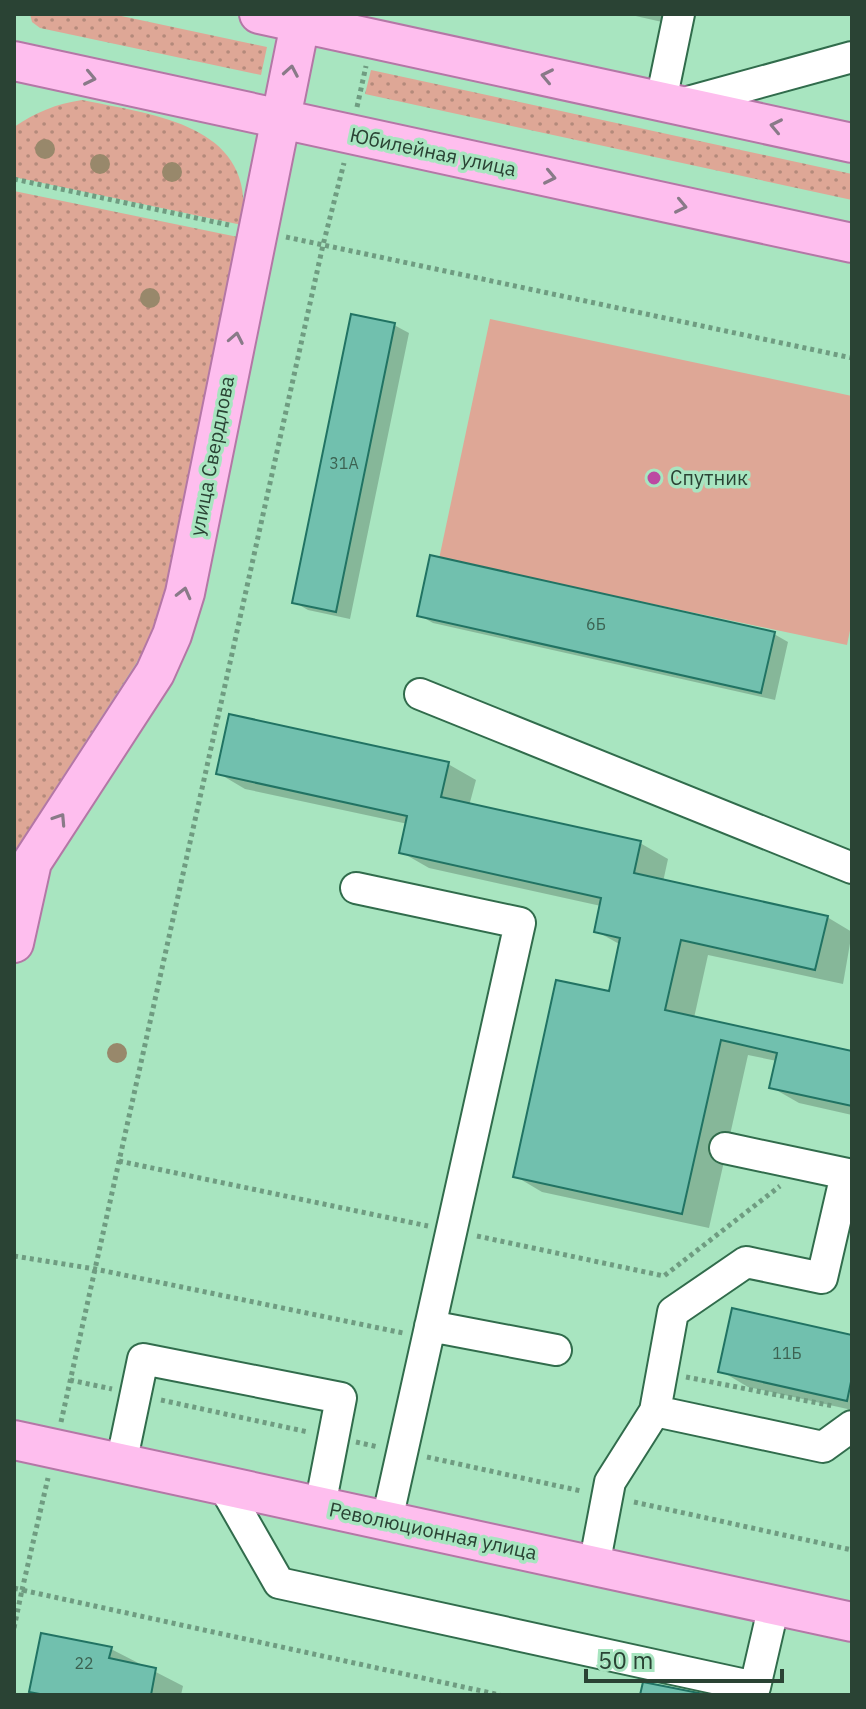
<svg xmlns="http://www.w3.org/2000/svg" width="866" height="1709" viewBox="0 0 866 1709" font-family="'IBM Plex Sans',sans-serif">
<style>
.grass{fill:url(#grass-dots)}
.garden{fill:#dea796}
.shadow{fill:#0003}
.building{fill:#71c0ae;stroke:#217363;stroke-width:2}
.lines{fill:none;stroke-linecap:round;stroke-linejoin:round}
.minor-casing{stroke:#316c4c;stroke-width:34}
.major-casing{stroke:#b477a6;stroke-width:42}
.path{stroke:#6f9c81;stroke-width:5;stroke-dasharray:4 4;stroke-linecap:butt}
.minor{stroke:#fff;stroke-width:30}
.major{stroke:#febeee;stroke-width:38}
.tree{fill:#98886b}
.oneway{stroke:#897a88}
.poi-dot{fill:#bc49a2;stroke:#a8e5c0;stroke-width:3}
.labels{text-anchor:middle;stroke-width:7;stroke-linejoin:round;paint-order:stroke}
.number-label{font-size:16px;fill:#3c6252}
.street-label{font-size:20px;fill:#2a4334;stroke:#a8e5c0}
.poi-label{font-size:20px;fill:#2a4334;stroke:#a8e5c0;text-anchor:start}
</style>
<defs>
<pattern id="grass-dots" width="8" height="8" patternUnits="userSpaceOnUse" patternTransform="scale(2)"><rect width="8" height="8" fill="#dea796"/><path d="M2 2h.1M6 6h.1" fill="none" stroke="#b48a7b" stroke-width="1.8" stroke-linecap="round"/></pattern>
</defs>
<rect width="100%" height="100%" fill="#a8e5c0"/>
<path class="grass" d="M 30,14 L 112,14 L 267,47 L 261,75 L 40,28 L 32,22 Z
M 371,70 L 852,174 L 852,200 L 365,94 Z
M 82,100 C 153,115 258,124 242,225 L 14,177 L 14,127 C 36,112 56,104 82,100 Z
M 14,191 L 238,237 L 161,609 L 151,637 L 135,665 L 14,852 Z"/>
<path class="garden" d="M 490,319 L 852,396 L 852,621 L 847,645 L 439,559 Z"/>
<path class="shadow" d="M 627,14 L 664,14 L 662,22 Z
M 394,325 L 409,333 L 350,619 L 308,610 L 294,602 Z
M 419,615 L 774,634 L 788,642 L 775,700 L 433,623 Z
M 448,764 L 476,780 L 469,806 L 640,843 L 668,859 L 663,882 L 827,917 L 852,932 L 843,984 L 708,955 L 694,1018 L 852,1053 L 852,1115 L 799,1103 L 771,1087 L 777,1061 L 748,1055 L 709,1228 L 542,1192 L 515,1176 L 610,994 L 621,945 L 596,931 L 601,906 L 429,868 L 401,852 L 408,824 L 245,789 L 218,773 Z
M 852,1337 L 852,1410 L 748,1387 L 721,1371 Z
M 111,1649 L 183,1686 L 181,1695 L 39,1695 L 31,1691 Z"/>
<path class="building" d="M 351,314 L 395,323 L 336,612 L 292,603 Z
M 430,555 L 775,632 L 761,693 L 417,616 Z
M 229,714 L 449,762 L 441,797 L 641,841 L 634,873 L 828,916 L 815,970 L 681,940 L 665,1010 L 852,1051 L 852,1106 L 769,1088 L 777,1053 L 721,1040 L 682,1214 L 513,1177 L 556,980 L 609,991 L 620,938 L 594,932 L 601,898 L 399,853 L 407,816 L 216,774 Z
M 732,1308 L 852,1335 L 852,1377 L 847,1401 L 718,1372 Z
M 41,1633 L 112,1647 L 109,1658 L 156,1668 L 151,1695 L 45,1695 L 29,1692 Z
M 643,1682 L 704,1694 L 704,1695 L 640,1695 Z"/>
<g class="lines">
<g class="minor-casing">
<path id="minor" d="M 661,101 L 679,14
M 677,105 L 852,57
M 420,694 L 852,868
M 356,888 L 520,923 L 387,1520
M 725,1148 L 852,1175
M 430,1326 L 556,1350
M 655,1411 L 823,1447 L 852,1426
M 121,1464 L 143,1359 L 341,1398 L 320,1506
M 223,1485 L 279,1583 L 755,1687 L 774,1605
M 594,1566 L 610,1482 L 655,1411 L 673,1312 L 746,1262 L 822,1278 L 846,1174"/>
</g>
<g class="major-casing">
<path id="major" d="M 259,14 L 852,143
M 14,61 L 852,243
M 14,943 L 32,862 L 155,673 L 172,635 L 185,593 L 302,14
M 14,1440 L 852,1622"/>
</g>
<path class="path" d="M 357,107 L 366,66
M 14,179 L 229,225
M 286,237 L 852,358
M 119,1161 L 428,1226
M 477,1236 L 664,1276 L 780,1186
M 14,1256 L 95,1269 L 403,1333
M 686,1377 L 833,1406
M 70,1380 L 112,1389
M 161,1400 L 308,1432
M 61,1422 L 323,245 L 344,163
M 356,1442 L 378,1447
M 427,1457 L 581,1491
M 634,1502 L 852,1550
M 14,1588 L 22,1590 L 48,1478
M 14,1628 L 22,1590 L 500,1695"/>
<use href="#minor" class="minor"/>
<use href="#major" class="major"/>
</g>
<g class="tree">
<circle cx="45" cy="149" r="10"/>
<circle cx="100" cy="164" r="10"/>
<circle cx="172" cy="172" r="10"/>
<circle cx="150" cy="298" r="10"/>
<circle cx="117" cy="1053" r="10"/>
</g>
<defs><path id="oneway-chevron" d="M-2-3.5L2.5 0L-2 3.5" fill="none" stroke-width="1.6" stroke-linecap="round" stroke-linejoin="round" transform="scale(2)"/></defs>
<g class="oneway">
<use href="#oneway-chevron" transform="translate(291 71) rotate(-80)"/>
<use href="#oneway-chevron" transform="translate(547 76) rotate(-168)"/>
<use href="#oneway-chevron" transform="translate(90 78) rotate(12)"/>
<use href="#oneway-chevron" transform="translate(776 126) rotate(-168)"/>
<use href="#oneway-chevron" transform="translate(550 177) rotate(12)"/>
<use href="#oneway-chevron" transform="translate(681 206) rotate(12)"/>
<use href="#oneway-chevron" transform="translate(236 338) rotate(-79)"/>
<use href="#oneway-chevron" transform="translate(184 593) rotate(-76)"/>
<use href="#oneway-chevron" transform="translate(60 819) rotate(-57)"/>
</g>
<circle class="poi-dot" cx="654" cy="478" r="8"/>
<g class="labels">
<g class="number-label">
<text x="344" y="469">31А</text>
<text x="596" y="630">6Б</text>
<text x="787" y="1359">11Б</text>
<text x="84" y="1669">22</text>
</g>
<g class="street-label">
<text transform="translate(433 152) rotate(12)" y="7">Юбилейная улица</text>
<text transform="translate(212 456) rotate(-79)" y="7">улица Свердлова</text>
<text transform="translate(433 1531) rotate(12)" y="7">Революционная улица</text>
</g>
<g class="poi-label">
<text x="670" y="485">Спутник</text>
</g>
</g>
<rect width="866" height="1709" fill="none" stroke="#2a4334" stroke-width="32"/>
<path d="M586 1669v12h196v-12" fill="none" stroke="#2a4334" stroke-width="4"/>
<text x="598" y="1669" font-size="24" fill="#2a4334" stroke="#a8e5c0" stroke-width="6" paint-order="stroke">50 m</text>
</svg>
